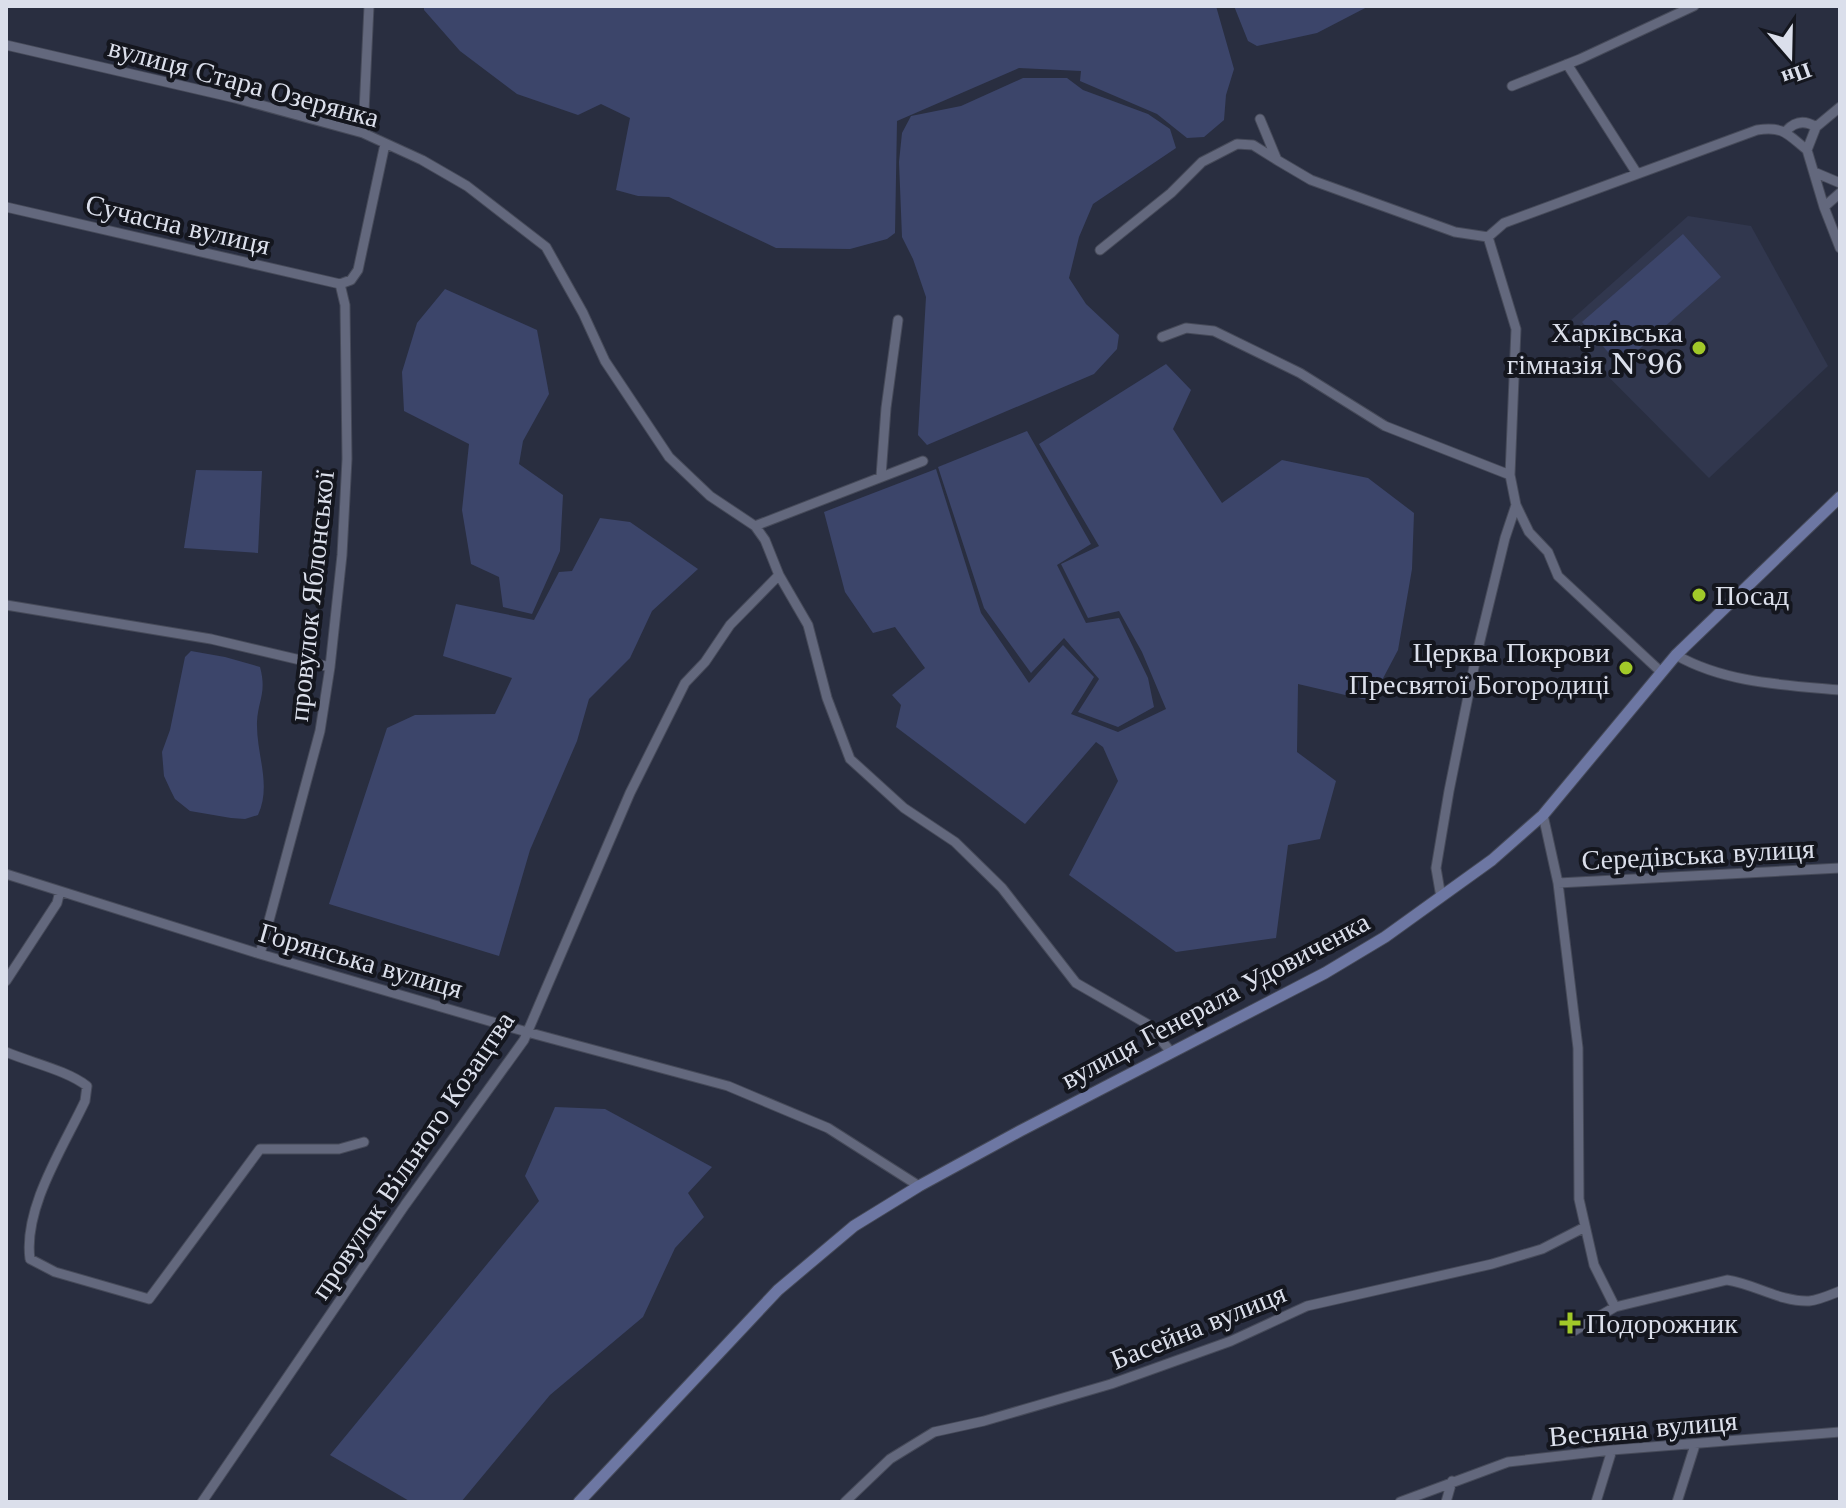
<svg xmlns="http://www.w3.org/2000/svg" width="1846" height="1508" viewBox="0 0 1846 1508" font-family="'Libre Baskerville',serif">
<style>
.built{fill:#31374e}
.green{fill:#3c456a}
.lines{fill:none;stroke-linecap:round;stroke-linejoin:round}
.minor-casing{stroke:#464a59;stroke-width:11}
.major-casing{stroke:#464a59;stroke-width:13}
.minor{stroke:#63687d;stroke-width:9}
.major{stroke:#6d77a3;stroke-width:11}
.poi-dot{fill:#a1c929;stroke:#14161e;stroke-width:3}
.labels{text-anchor:middle;stroke-width:8;stroke-linejoin:round;paint-order:stroke}
.street-label{font-size:28px;fill:#dbdfeb;stroke:#14161e}
.poi-label{font-size:28px;fill:#dbdfeb;stroke:#14161e;text-anchor:end}
</style>
<rect width="100%" height="100%" fill="#292e40"/>
<path class="built" d="M 1688,216 L 1751,226 L 1828,366 L 1709,478 L 1561,329 Z"/>
<path class="green" d="M 424,6 L 1216,6 L 1234,69 L 1226,95 L 1224,120 L 1204,137 L 1187,138 L 1157,114 L 1080,81 L 1081,71 L 1019,68 L 897,121 L 895,233 L 887,239 L 850,249 L 776,248 L 669,197 L 638,196 L 616,190 L 630,118 L 601,104 L 578,115 L 517,94 L 460,51 L 424,10 Z
M 1234,6 L 1369,6 L 1317,33 L 1257,46 L 1248,41 Z
M 1023,78 L 1067,78 L 1083,90 L 1148,114 L 1170,129 L 1176,148 L 1093,204 L 1079,237 L 1069,278 L 1086,304 L 1119,335 L 1117,349 L 1094,374 L 927,445 L 918,435 L 926,297 L 913,259 L 902,237 L 899,162 L 902,133 L 911,116 L 961,106 Z
M 1683,234 L 1721,277 L 1620,366 L 1582,322 Z
M 445,289 L 537,330 L 549,394 L 523,441 L 519,464 L 563,495 L 560,551 L 532,614 L 503,607 L 499,577 L 471,564 L 462,510 L 469,444 L 404,411 L 402,372 L 417,323 Z
M 1166,364 L 1191,390 L 1173,429 L 1222,503 L 1282,460 L 1368,478 L 1414,513 L 1412,569 L 1398,650 L 1371,701 L 1298,684 L 1297,752 L 1336,781 L 1320,839 L 1288,845 L 1276,938 L 1176,952 L 1069,875 L 1118,781 L 1103,747 L 1096,742 L 1025,824 L 896,727 L 901,705 L 892,695 L 925,668 L 895,627 L 873,633 L 845,592 L 824,512 L 936,469 L 981,613 L 1029,683 L 1063,645 L 1094,677 L 1071,714 L 1118,732 L 1166,709 L 1142,652 L 1119,611 L 1088,618 L 1061,564 L 1099,546 L 1039,444 Z
M 1027,431 L 1091,544 L 1057,565 L 1086,623 L 1119,618 L 1148,678 L 1154,707 L 1118,727 L 1078,712 L 1099,679 L 1064,638 L 1031,673 L 984,608 L 938,467 Z
M 196,470 L 262,471 L 258,553 L 184,548 Z
M 600,518 L 630,522 L 698,569 L 652,611 L 630,658 L 589,699 L 577,741 L 530,850 L 499,956 L 329,904 L 387,728 L 415,715 L 495,714 L 512,678 L 443,656 L 456,604 L 534,620 L 559,572 L 572,571 Z
M 191,651 L 225,657 L 260,667 C 267,693 258,700 257,722 C 256,754 272,785 258,815 L 245,819 L 231,818 L 190,811 L 175,799 L 170,789 L 164,776 L 162,752 L 170,730 L 185,657 Z
M 555,1107 L 605,1109 L 712,1167 L 688,1193 L 704,1217 L 675,1248 L 643,1317 L 550,1395 L 461,1502 L 411,1502 L 330,1455 L 539,1201 L 525,1176 Z"/>
<g class="lines">
<g class="minor-casing">
<path id="minor" d="M 6,45 L 235,98 L 363,133 L 422,160 L 467,186 L 546,247 L 583,313 L 605,361 L 669,457 L 710,496 L 755,526 L 765,540 L 779,575 L 808,625 L 827,698 L 850,759 L 904,808 L 955,842 L 1002,888 L 1076,983 L 1149,1025 L 1170,1051
M 1567,64 L 1636,172
M 1512,86 L 1580,59 L 1694,6
M 1260,119 L 1277,160 L 1311,180 L 1455,232 L 1488,237
M 1786,131 C 1795,121 1805,120 1816,127
M 363,133 L 369,6
M 1807,150 L 1824,207 L 1840,248
M 1807,150 L 1816,127 L 1840,107
M 1814,172 L 1840,183
M 6,207 L 340,284
M 1824,207 L 1840,193
M 1100,250 L 1171,193 L 1202,162 L 1237,144 L 1253,145 L 1277,160
M 340,284 L 351,280 L 358,270 L 385,144
M 1162,337 L 1186,328 L 1214,331 L 1300,373 L 1385,426 L 1510,475
M 881,476 L 886,408 L 898,320
M 1516,505 L 1529,532 L 1548,552 L 1558,576 L 1660,671
M 755,526 L 923,461
M 6,605 L 211,639 L 330,667
M 1676,655 C 1725,683 1784,685 1840,690
M 1543,815 L 1558,883 L 1578,1048 L 1579,1199 L 1594,1265 L 1615,1307
M 6,874 L 260,954 L 527,1032 L 728,1086 L 828,1128 L 919,1186
M 1558,883 L 1840,868
M 1441,897 L 1436,868 L 1449,791 L 1476,657 L 1505,538 L 1516,505 L 1510,475 L 1516,329 L 1488,237 L 1504,223 L 1757,130 C 1784,126 1787,134 1807,150
M 260,954 L 320,731 L 330,667 L 342,555 L 347,459 L 345,305 L 340,284
M 6,981 L 57,903 L 60,891
M 6,1052 C 32,1063 66,1070 87,1086 L 85,1101 C 64,1146 23,1208 30,1259 L 55,1272 L 149,1299 L 260,1149 L 339,1149 L 364,1142
M 1572,1332 L 1615,1307 L 1727,1280 C 1755,1284 1780,1302 1809,1301 C 1819,1300 1830,1295 1840,1291
M 202,1502 L 405,1205 L 524,1040 L 630,793 L 685,683 L 705,662 L 730,625 L 779,575
M 845,1502 L 890,1459 L 934,1432 L 984,1421 L 1111,1384 L 1231,1341 L 1307,1306 L 1492,1264 L 1542,1249 L 1585,1227
M 1400,1502 L 1508,1462 L 1612,1450 L 1840,1432
M 1446,1502 L 1452,1481
M 1596,1502 L 1612,1450
M 1677,1502 L 1695,1445"/>
</g>
<g class="major-casing">
<path id="major" d="M 579,1502 L 778,1290 L 854,1226 L 919,1186 L 1020,1131 L 1325,973 L 1385,937 L 1492,860 L 1543,815 L 1676,655 L 1840,497"/>
</g>
<use href="#minor" class="minor"/>
<use href="#major" class="major"/>
</g>
<g class="poi-dot">
<circle cx="1699" cy="348" r="8"/>
<circle cx="1699" cy="595" r="8"/>
<circle cx="1626" cy="668" r="8"/>
<path d="M1566 1311h8v8h8v8h-8v8h-8v-8h-8v-8h8z"/>
</g>
<g class="labels">
<g class="street-label">
<text transform="translate(244 82) rotate(15)" y="10">вулиця Стара Озерянка</text>
<text transform="translate(178 224) rotate(13)" y="10">Сучасна вулиця</text>
<text transform="translate(311 596) rotate(-84)" y="10">провулок Яблонської</text>
<text transform="translate(1698 854) rotate(-3)" y="10">Середівська вулиця</text>
<text transform="translate(361 960) rotate(16)" y="10">Горянська вулиця</text>
<text transform="translate(1215 1000) rotate(-28)" y="10">вулиця Генерала Удовиченка</text>
<text transform="translate(412 1155) rotate(-56)" y="10">провулок Вільного Козацтва</text>
<text transform="translate(1198 1326) rotate(-22)" y="10">Басейна вулиця</text>
<text transform="translate(1643 1428) rotate(-5)" y="10">Весняна вулиця</text>
</g>
<g class="poi-label">
<text x="1683" y="342">Харківська<tspan x="1683" dy="32">гімназія №96</tspan></text>
<text x="1715" y="605" text-anchor="start">Посад</text>
<text x="1610" y="662">Церква Покрови<tspan x="1610" dy="32">Пресвятої Богородиці</tspan></text>
<text x="1586" y="1333" text-anchor="start">Подорожник</text>
</g>
</g>
<rect width="1846" height="1508" fill="none" stroke="#dbdfeb" stroke-width="16"/>
<g transform="translate(1790 56) rotate(160)" stroke="#14161e" stroke-width="6" paint-order="stroke">
<path d="M0-6L14 30L0 20L-14 30Z" fill="#dbdfeb"/>
<text y="-12" font-size="22" font-weight="bold" text-anchor="middle" fill="#dbdfeb">Пн</text>
</g>
</svg>
